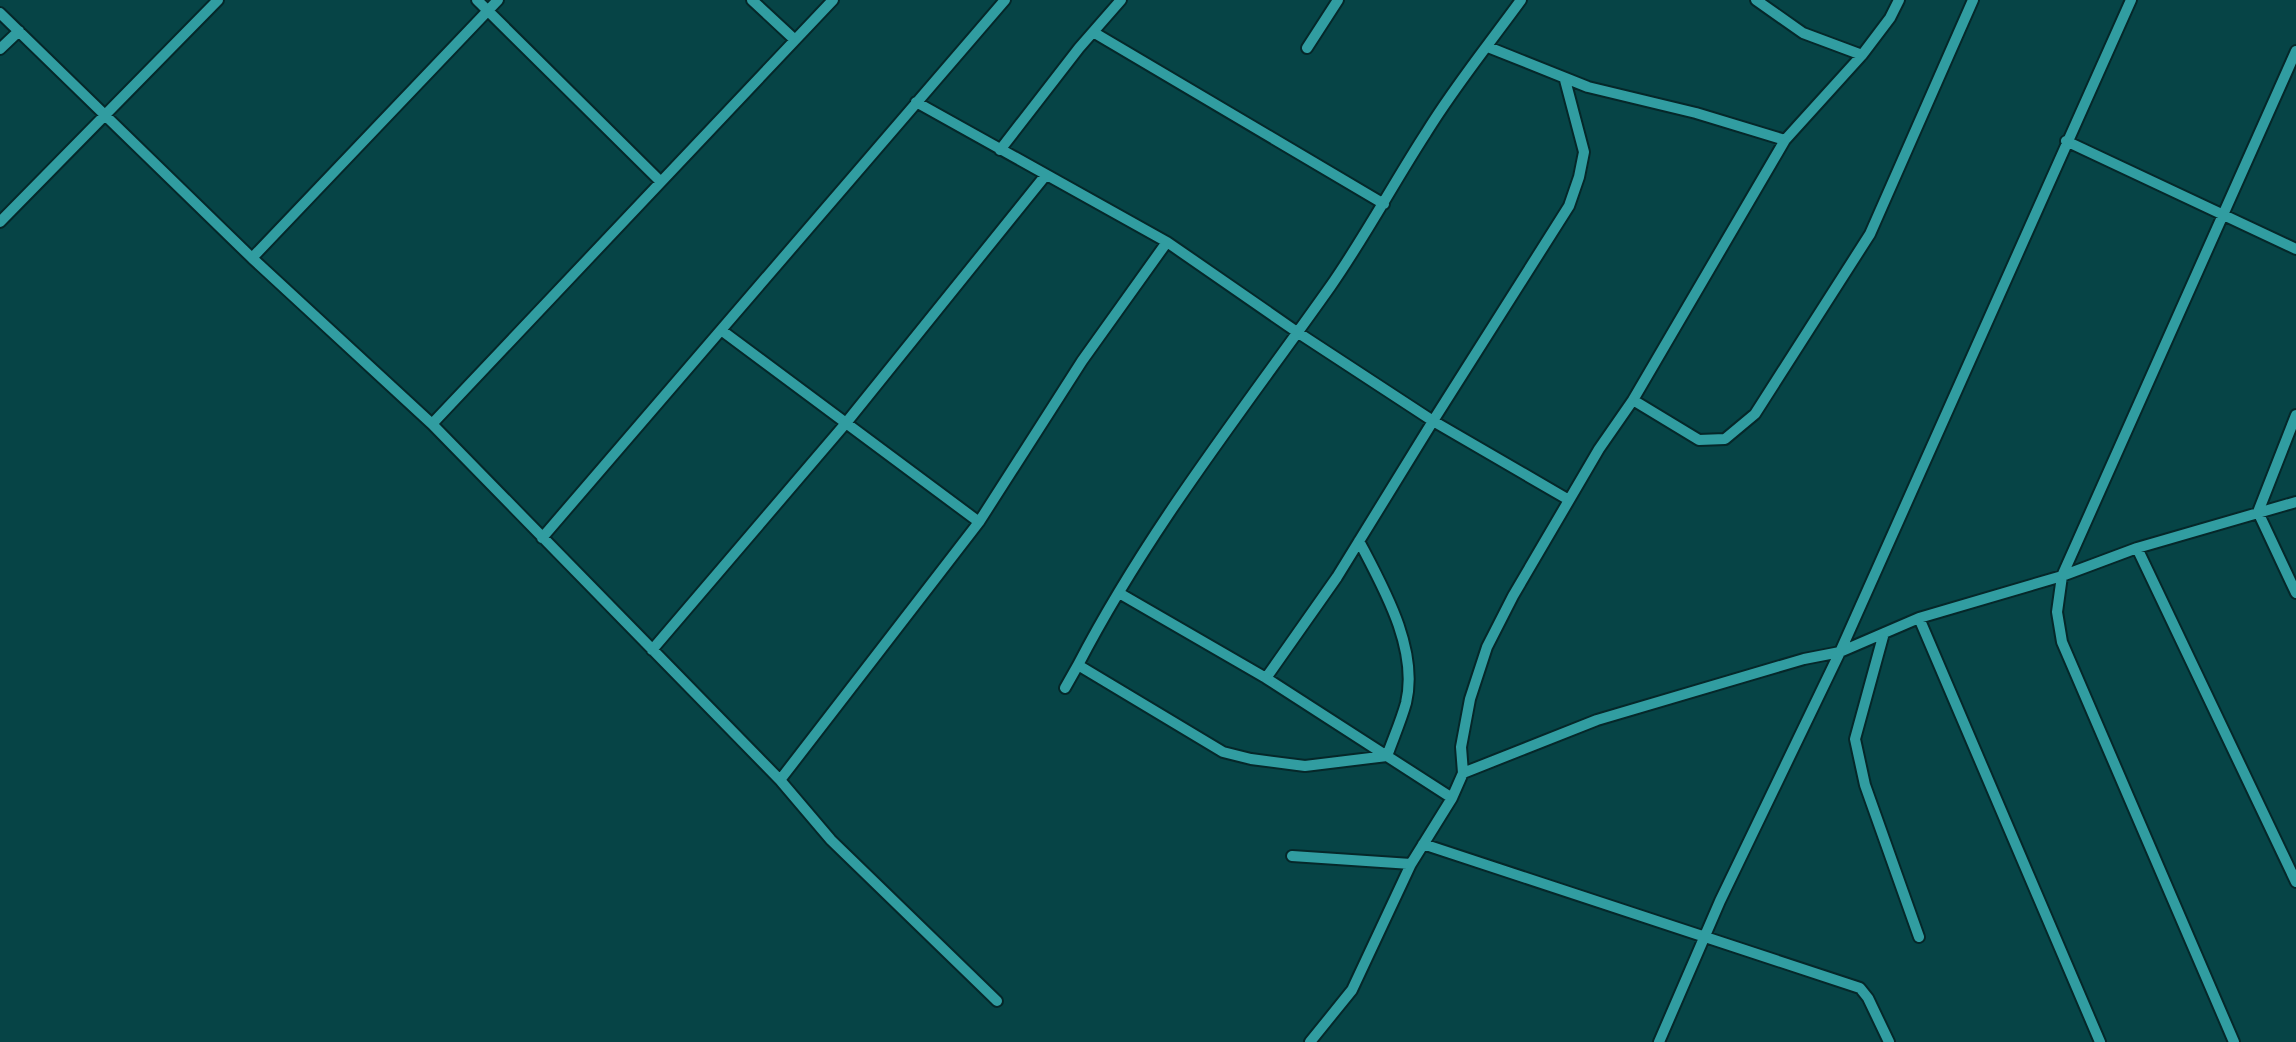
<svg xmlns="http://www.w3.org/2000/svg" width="2296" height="1042" viewBox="0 0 2296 1042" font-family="'IBM Plex Sans',sans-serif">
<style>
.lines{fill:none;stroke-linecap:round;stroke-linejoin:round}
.minor-casing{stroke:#052729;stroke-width:14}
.minor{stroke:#319da1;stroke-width:10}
</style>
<rect width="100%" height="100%" fill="#064446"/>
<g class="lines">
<g class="minor-casing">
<path id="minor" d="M 477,0 L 660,181
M 752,0 L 795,40
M 1756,0 L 1803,33 L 1862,55
M 1899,0 L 1890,18 L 1862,55 L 1785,140 L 1633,400 L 1699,440 L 1725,439 L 1755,414 L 1870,234 L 1973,0
M 0,13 L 252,258 L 432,424 L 780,780 L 831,840 L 997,1001
M 1093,32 L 1384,204
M 1488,47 L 1588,87 L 1696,113 L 1785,140
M 1307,48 L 1338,0
M 0,49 L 19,31
M 916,102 L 1167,242 L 1297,332 L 1433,421 L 1569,500
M 2066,141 L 2296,249
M 1000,150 L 1079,48 L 1121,0
M 0,222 L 218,0
M 252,258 L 498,0
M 721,330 L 979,522
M 2296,415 L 2258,512 L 2296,593
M 432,424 L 833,0
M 542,538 L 1005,0
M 1359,541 C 1383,587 1419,649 1406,703 C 1401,721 1393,739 1387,756 L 1305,766 L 1251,759 L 1223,752 L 1078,665 C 1148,530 1243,410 1330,287 C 1365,237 1393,184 1426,133 C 1454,87 1489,44 1521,0
M 2137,548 L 2296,882
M 1119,593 L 1266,678 L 1452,798
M 1919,618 L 2100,1042
M 1884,633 L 1855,739 L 1865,785 L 1919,937
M 652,650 L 846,423 L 1045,176
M 1266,678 L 1337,577 L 1433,421 L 1569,206 L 1579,177 L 1584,152 L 1565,80
M 1065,688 L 1078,665
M 1463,773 L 1597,720 L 1804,659 L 1840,652 L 1919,618 L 2062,576 L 2137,548 L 2296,502
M 780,780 L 979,522 L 1082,361 L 1167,242
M 1423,844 L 1860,988 L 1868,998 L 1889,1042
M 1292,856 L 1411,864
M 1310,1042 L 1352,990 L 1411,864 L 1452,798 L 1463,773 L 1461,747 L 1470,699 L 1487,647 L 1513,596 L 1599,449 L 1633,400
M 1659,1042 L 1720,901 L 1840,652 L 2131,0
M 2234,1042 L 2062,642 L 2057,612 L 2062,576 L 2296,51"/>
</g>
<use href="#minor" class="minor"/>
</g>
</svg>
